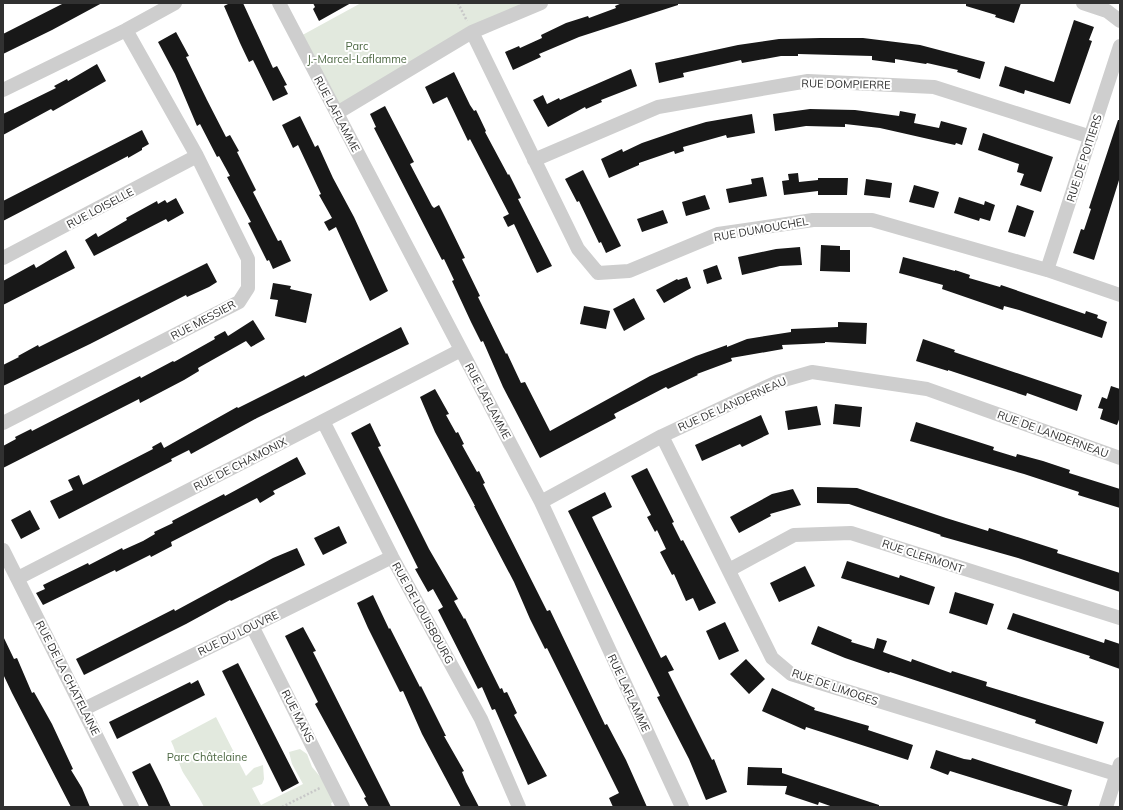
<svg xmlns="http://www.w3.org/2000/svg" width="1123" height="810" viewBox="0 0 1123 810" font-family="Mulish,sans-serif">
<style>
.green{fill:#e2e9de}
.building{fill:#181818}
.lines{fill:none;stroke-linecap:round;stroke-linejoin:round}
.path{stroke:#c8c8c8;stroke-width:2.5;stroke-dasharray:2 2;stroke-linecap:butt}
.street{stroke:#cecece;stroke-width:14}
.labels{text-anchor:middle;stroke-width:4;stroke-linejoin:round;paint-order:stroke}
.park-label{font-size:11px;fill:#4d6843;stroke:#fff}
.street-label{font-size:11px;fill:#313131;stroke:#fff}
</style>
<rect width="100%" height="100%" fill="#fff"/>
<path class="green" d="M 361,3 L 519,3 L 522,11 L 337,113 L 297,38 Z
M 216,717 L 246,776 L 254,768 L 263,765 L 264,779 L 262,784 L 252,788 L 261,805 L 303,784 L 292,764 L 289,752 L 300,749 L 307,754 L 312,767 L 339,799 L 331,803 L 332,807 L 204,807 C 198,795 191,785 184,774 C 179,766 176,751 171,741 Z"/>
<path class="building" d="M 64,3 L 102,3 L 52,30 L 3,54 L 3,34 Z
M 230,3 L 243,3 L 273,68 L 277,66 L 287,85 L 284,86 L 288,94 L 273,101 L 253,60 L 249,62 L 240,43 L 224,6 Z
M 313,3 L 351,3 L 319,21 L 313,9 L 315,7 Z
M 622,3 L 678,3 L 678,5 L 579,37 L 539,54 L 541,57 L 513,70 L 505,52 L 519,46 L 520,48 L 542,38 L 541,35 L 566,23 L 588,16 L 589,18 L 616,8 L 615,6 Z
M 966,3 L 1021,3 L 1014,23 L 995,17 L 996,15 L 966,6 Z
M 1074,20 L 1094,27 L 1089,40 L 1092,41 L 1070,104 L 1025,90 L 1024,94 L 999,86 L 1005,66 L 1054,82 Z
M 176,32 L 189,56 L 186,57 L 207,100 L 226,137 L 230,135 L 239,151 L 237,152 L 256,190 L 253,192 L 278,241 L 281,240 L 291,261 L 273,269 L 269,260 L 267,261 L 248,223 L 251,222 L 227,177 L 230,176 L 219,156 L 217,157 L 200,124 L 197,126 L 175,74 L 158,42 Z
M 820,38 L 863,38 L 920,45 L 985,62 L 980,79 L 957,72 L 958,70 L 927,63 L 926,64 L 895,59 L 895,63 L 872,60 L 872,56 L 798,54 L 798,56 L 781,56 L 742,63 L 741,60 L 683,73 L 684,77 L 659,83 L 655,63 L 738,45 L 779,39 Z
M 97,64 L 106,81 L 53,111 L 51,109 L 3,135 L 3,114 L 56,88 L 54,86 L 67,79 L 68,81 Z
M 631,69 L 637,86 L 601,100 L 602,102 L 586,109 L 585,107 L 548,127 L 533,100 L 543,95 L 547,104 L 559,98 L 560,100 Z
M 454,72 L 470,105 L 474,111 L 476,110 L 486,131 L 485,132 L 508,175 L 509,174 L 521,198 L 518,199 L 552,266 L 537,273 L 514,224 L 508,227 L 503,217 L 509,214 L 470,139 L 468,141 L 447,97 L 433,104 L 425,87 Z
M 385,106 L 414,162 L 410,164 L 432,206 L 434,208 L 439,205 L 447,221 L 465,258 L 462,259 L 480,296 L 478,297 L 506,354 L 507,353 L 521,383 L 525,382 L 550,431 L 650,376 L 696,356 L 727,345 L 727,347 L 747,339 L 791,332 L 791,329 L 838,327 L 838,322 L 867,323 L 866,344 L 825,342 L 825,343 L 782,345 L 783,349 L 731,358 L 732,361 L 697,374 L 698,375 L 668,389 L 666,387 L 614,414 L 616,418 L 540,458 L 503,387 L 483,341 L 481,342 L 471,322 L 452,281 L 454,280 L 444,259 L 442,260 L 374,128 L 376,127 L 370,114 Z
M 810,109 L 855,110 L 899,116 L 900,111 L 916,114 L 914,123 L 939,128 L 941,121 L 967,128 L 962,145 L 956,143 L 955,145 L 880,128 L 845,124 L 845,127 L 806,126 L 775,131 L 773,114 Z
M 752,114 L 755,133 L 727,138 L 726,135 L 683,147 L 684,151 L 675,154 L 674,151 L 639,163 L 639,165 L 609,178 L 601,159 L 622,149 L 623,152 L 642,143 L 683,129 L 706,122 Z
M 300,116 L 315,147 L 318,145 L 333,178 L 354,217 L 388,291 L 370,301 L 336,227 L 329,231 L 324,222 L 332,218 L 319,195 L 321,194 L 298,145 L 293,148 L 282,125 Z
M 1118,120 L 1120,120 L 1120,177 L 1094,260 L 1073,253 L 1081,229 L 1084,230 L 1091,209 L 1089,208 Z
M 142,130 L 149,144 L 142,148 L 142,150 L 128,158 L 128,156 L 3,221 L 3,201 Z
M 983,133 L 1053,157 L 1041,192 L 1020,185 L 1024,174 L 1017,172 L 1019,164 L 978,150 Z
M 583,170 L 621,246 L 606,253 L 601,242 L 599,243 L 579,201 L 577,202 L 565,179 Z
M 798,173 L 799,182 L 818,180 L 818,178 L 848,178 L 847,195 L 818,195 L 818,191 L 784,195 L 782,181 L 789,180 L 788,174 Z
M 763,177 L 767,196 L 729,203 L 726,189 L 752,184 L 751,179 Z
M 866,179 L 892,183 L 890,198 L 864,195 Z
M 914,185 L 939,192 L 934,208 L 909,202 Z
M 705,195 L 710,209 L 686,216 L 682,202 Z
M 959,197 L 984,205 L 985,201 L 995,205 L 990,221 L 980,218 L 979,221 L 954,213 Z
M 176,198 L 184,213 L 168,222 L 166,219 L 94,256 L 85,240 L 96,233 L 98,237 L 127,220 L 126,218 L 157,201 L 158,204 L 165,200 L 167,203 Z
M 1017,205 L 1034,211 L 1025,237 L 1008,232 Z
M 663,210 L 668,223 L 642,232 L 637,219 Z
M 821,245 L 840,246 L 840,250 L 850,250 L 850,272 L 820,271 Z
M 800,247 L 802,265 L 780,266 L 742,275 L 738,257 L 776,249 Z
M 66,250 L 75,268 L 3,305 L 3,281 L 34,264 L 36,268 Z
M 903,257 L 955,271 L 955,270 L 970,275 L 969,278 L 1000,287 L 1001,285 L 1085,314 L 1086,311 L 1098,315 L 1097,318 L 1107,322 L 1102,338 L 1019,310 L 1004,306 L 1003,310 L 942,289 L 943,285 L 899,273 Z
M 207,263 L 217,282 L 209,287 L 187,297 L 186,295 L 90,344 L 3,386 L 3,365 L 19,357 L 18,356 L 38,345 L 39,347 Z
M 717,265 L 722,279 L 707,284 L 703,270 Z
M 687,277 L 691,288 L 664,303 L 656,290 L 677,279 L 678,280 Z
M 273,283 L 291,286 L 290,289 L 312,294 L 306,323 L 275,316 L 278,300 L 270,299 Z
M 634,298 L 645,319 L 624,331 L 613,309 Z
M 584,306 L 610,311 L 606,329 L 580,324 Z
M 253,320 L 265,339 L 251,347 L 246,341 L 198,368 L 199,371 L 184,380 L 140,403 L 139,399 L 3,468 L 3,446 L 16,439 L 15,437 L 31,429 L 32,431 L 140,376 L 141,378 L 173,361 L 174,362 L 215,339 L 214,337 L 225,331 L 228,336 Z
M 401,327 L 409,344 L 257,418 L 191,454 L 189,450 L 171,459 L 172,461 L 59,519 L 50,501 L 73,490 L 68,480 L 79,475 L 83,485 L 153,449 L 152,447 L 161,442 L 164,448 L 237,407 L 238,408 L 304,375 L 305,377 Z
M 923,339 L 955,350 L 954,352 L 1082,395 L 1077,411 L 1027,393 L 1026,396 L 948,370 L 948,371 L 916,361 Z
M 1111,386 L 1120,389 L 1120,417 L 1117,425 L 1100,419 L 1103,409 L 1098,408 L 1102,397 L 1107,399 Z
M 435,389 L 449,414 L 446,415 L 456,433 L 458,432 L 464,444 L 462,445 L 477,472 L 479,471 L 485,483 L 483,484 L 547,611 L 550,610 L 605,725 L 607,724 L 626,760 L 647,807 L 613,807 L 609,798 L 619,793 L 547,648 L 545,649 L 530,619 L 514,582 L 474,506 L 475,506 L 435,432 L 420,397 Z
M 835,404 L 862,407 L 860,427 L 833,424 Z
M 817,406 L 821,425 L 788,430 L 785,411 Z
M 761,415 L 769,434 L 742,447 L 740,444 L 702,461 L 695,445 Z
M 916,422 L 994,447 L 993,450 L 1016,457 L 1017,454 L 1043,461 L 1070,470 L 1069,473 L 1120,489 L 1120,508 L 1078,495 L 1079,492 L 1024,474 L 910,441 Z
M 370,423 L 381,446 L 378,447 L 429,549 L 458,599 L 454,601 L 464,619 L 465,618 L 500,689 L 502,688 L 504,693 L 507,692 L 517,713 L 514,715 L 547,776 L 528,785 L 495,709 L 492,710 L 482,687 L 478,689 L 438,610 L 443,607 L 433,589 L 428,592 L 415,569 L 418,568 L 351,433 Z
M 297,457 L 306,474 L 273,491 L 275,494 L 260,503 L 257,498 L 171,542 L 172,546 L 151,557 L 150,555 L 116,572 L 115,570 L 43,605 L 36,593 L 45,589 L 43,585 L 88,563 L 89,565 L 122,548 L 123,550 L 143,541 L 155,534 L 154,532 L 173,523 L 172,521 L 224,494 L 225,496 Z
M 647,468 L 674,522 L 672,523 L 681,541 L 683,540 L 716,603 L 699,611 L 693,598 L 686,601 L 674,574 L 672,575 L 660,552 L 666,549 L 657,530 L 655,532 L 647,517 L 651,515 L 631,476 Z
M 817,487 L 857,488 L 946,518 L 988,531 L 989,528 L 1058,550 L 1057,553 L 1120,573 L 1120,592 L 1018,558 L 940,536 L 941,535 L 849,504 L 817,503 Z
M 793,489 L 801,505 L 770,514 L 771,516 L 739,533 L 730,517 L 772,494 Z
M 605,492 L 612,507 L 592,517 L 661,658 L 666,655 L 674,670 L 668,672 L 712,760 L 714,759 L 727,792 L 706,800 L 689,759 L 657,697 L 660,696 L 568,511 Z
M 30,510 L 40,529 L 21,539 L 11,520 Z
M 339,526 L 347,543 L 323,555 L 314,538 Z
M 297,548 L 305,565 L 231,601 L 230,600 L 186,624 L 84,675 L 76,659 L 174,609 L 175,611 L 273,558 Z
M 847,561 L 899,578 L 900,575 L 935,587 L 929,605 L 841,578 Z
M 805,566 L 815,586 L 779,602 L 770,583 Z
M 955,592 L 994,604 L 987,625 L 949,613 Z
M 373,595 L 389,629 L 390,628 L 420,687 L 421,686 L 446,736 L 444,736 L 464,771 L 462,772 L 466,782 L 479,807 L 461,807 L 422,734 L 403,691 L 400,692 L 368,628 L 357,603 Z
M 1013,613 L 1095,640 L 1104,643 L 1105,639 L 1120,644 L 1120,669 L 1089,658 L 1090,656 L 1007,629 Z
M 725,622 L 739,651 L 719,660 L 706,631 Z
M 818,626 L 852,640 L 851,642 L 874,649 L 877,638 L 887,641 L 883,652 L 911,662 L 912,659 L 951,673 L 952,671 L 987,682 L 986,686 L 1104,722 L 1097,744 L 1035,723 L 1036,720 L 1027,717 L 890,672 L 889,673 L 845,658 L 811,644 Z
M 303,627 L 316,651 L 313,652 L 391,807 L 369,807 L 364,798 L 366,797 L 315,704 L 318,702 L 285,636 Z
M 3,636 L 14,659 L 17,658 L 32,693 L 34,692 L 52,724 L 73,769 L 71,770 L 82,788 L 90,807 L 71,807 L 12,693 L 3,674 Z
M 746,659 L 765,679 L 749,694 L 730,674 Z
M 238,663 L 299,783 L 282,792 L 222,671 Z
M 198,680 L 205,695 L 117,739 L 109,722 L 190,682 L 191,684 Z
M 772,688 L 815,708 L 814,710 L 869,726 L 868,730 L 913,745 L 908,760 L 806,727 L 805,730 L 762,711 Z
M 936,750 L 964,759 L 971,760 L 972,758 L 1072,790 L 1067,807 L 950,771 L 948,775 L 930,768 Z
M 150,763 L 161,785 L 171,807 L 149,807 L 132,772 Z
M 748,767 L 782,768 L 782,773 L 879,805 L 879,807 L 833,807 L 819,802 L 818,805 L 785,794 L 787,786 L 747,785 Z"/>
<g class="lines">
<path class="path" d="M 458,3 L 467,21
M 282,807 L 320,788"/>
<path class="street" d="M 279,3 L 541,502 L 682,807
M 1083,3 L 1107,11 L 1120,21
M 472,32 L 578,249 L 598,273 L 629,271 L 718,234 L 813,220 L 872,220 L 1047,270 L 1120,295
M 3,90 L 126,30 L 175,3
M 337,113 L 472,32 L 541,3
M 534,160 L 658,107 L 808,81 L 934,87 L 1091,137
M 3,258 L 197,156
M 1047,270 L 1120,46
M 323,421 L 392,557 L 481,719 L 519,807
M 3,423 L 239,302 L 248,288 L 248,259 L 197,156 L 126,30
M 662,436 L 772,658 L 791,674 L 1116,774
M 541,502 L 662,436 L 777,382 L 812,372 L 927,389 L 1120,458
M 3,550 L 132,807
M 729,570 L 794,535 L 851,533 L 1120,618
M 18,578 L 461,350
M 252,626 L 343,807
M 84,709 L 392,557
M 1106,807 L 1120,764"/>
</g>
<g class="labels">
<g class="park-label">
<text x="357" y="50">Parc<tspan x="357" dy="13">J.-Marcel-Laflamme</tspan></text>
<text x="207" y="761">Parc Châtelaine</text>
</g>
<g class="street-label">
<text transform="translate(846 84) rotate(1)" y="4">RUE DOMPIERRE</text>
<text transform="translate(337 114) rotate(62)" y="4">RUE LAFLAMME</text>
<text transform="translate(1084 158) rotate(-72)" y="4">RUE DE POITIERS</text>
<text transform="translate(100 208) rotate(-28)" y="4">RUE LOISELLE</text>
<text transform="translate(761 229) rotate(-10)" y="4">RUE DUMOUCHEL</text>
<text transform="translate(203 320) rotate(-28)" y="4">RUE MESSIER</text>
<text transform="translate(488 401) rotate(62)" y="4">RUE LAFLAMME</text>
<text transform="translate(732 404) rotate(-24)" y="4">RUE DE LANDERNEAU</text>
<text transform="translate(1053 434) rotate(20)" y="4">RUE DE LANDERNEAU</text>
<text transform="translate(240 464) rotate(-27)" y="4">RUE DE CHAMONIX</text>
<text transform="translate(923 556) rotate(18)" y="4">RUE CLERMONT</text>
<text transform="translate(423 613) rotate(61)" y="4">RUE DE LOUISBOURG</text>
<text transform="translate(238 633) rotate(-26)" y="4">RUE DU LOUVRE</text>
<text transform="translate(68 678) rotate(63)" y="4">RUE DE LA CHATELAINE</text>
<text transform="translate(835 687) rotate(19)" y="4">RUE DE LIMOGES</text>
<text transform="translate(629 693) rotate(65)" y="4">RUE LAFLAMME</text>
<text transform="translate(298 716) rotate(63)" y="4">RUE MANS</text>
</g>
</g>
<rect width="1123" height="810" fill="none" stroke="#313131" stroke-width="8"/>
</svg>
